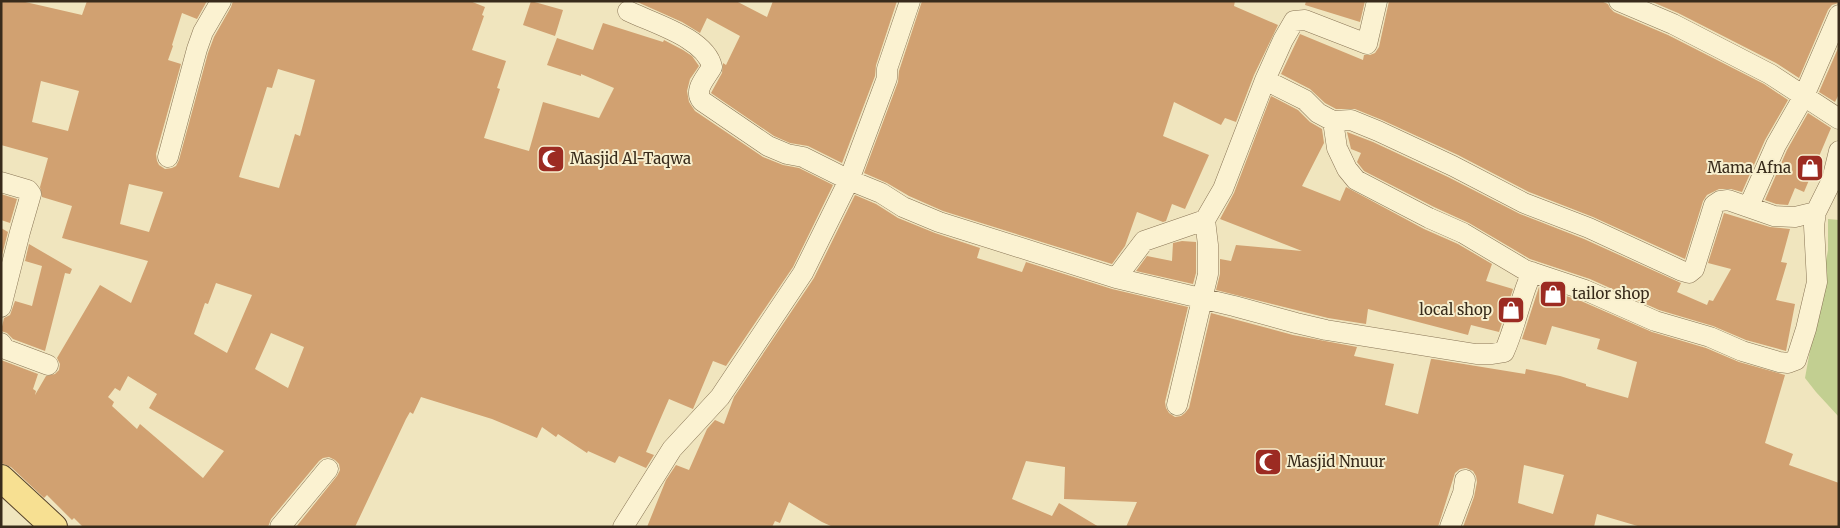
<svg xmlns="http://www.w3.org/2000/svg" width="1840" height="528" viewBox="0 0 1840 528" font-family="Merriweather,serif">
<style>
.green{fill:#c2cf91}
.building{fill:#d1a171;fill-rule:evenodd}
.lines{fill:none;stroke-linecap:round;stroke-linejoin:round}
.minor-casing{stroke:#897556;stroke-width:21}
.major-casing{stroke:#57432a;stroke-width:28}
.minor{stroke:#fbf2d1;stroke-width:20}
.major{stroke:#f7e092;stroke-width:26}
.labels{text-anchor:middle;stroke-width:4;stroke-linejoin:round;paint-order:stroke}
.poi-label{font-size:15px;fill:#382b1b;stroke:#f7efce;text-anchor:start}
</style>
<rect width="100%" height="100%" fill="#f0e5be"/>
<path class="green" d="M 1828,219 L 1839,220 L 1839,417 L 1816,392 L 1805,378 L 1828,250 Z"/>
<path class="building" d="M 1,1 L 21,1 L 82,15 L 87,1 L 207,1 L 197,19 L 182,13 L 172,45 L 173,46 L 168,60 L 181,64 L 156,154 L 157,161 L 159,165 L 165,169 L 172,168 L 176,166 L 179,160 L 208,53 L 214,37 L 231,7 L 233,1 L 470,1 L 485,7 L 482,15 L 484,16 L 472,50 L 506,61 L 497,88 L 500,89 L 484,138 L 529,151 L 543,102 L 599,118 L 614,88 L 581,74 L 581,76 L 547,65 L 557,38 L 593,50 L 603,23 L 663,42 L 664,40 L 683,50 L 692,56 L 699,66 L 690,79 L 687,91 L 689,102 L 695,111 L 763,157 L 783,165 L 799,168 L 833,185 L 793,267 L 726,366 L 713,361 L 693,409 L 669,399 L 646,452 L 654,455 L 646,468 L 619,456 L 615,463 L 588,451 L 587,453 L 558,434 L 556,437 L 542,427 L 537,438 L 492,419 L 421,397 L 413,414 L 410,412 L 406,419 L 355,527 L 296,527 L 337,476 L 340,470 L 339,464 L 335,460 L 329,457 L 323,458 L 319,461 L 271,519 L 268,527 L 83,527 L 74,518 L 72,520 L 47,495 L 44,498 L 11,467 L 1,463 L 1,360 L 38,374 L 33,389 L 36,391 L 35,395 L 46,376 L 55,374 L 59,370 L 60,364 L 57,358 L 100,285 L 131,303 L 148,261 L 62,238 L 72,206 L 42,197 L 40,187 L 48,158 L 1,145 ZM 278,69 L 315,80 L 300,136 L 295,134 L 279,188 L 239,177 L 267,87 L 272,88 ZM 41,81 L 79,91 L 68,131 L 32,122 ZM 129,184 L 163,192 L 149,232 L 120,224 ZM 216,283 L 252,295 L 227,353 L 194,334 L 205,303 L 208,304 ZM 271,333 L 304,347 L 288,388 L 255,369 ZM 128,376 L 157,394 L 149,408 L 224,451 L 203,478 L 140,424 L 137,429 L 112,406 L 114,402 L 108,397 L 115,388 L 120,391 Z
M 531,1 L 563,10 L 555,36 L 523,25 Z
M 635,1 L 736,1 L 767,17 L 773,1 L 897,1 L 876,65 L 875,76 L 842,163 L 808,146 L 790,143 L 774,136 L 711,93 L 722,73 L 723,63 L 726,65 L 740,36 L 707,18 L 700,33 L 682,22 Z
M 922,1 L 1235,1 L 1234,6 L 1278,25 L 1254,75 L 1236,122 L 1225,118 L 1221,125 L 1174,102 L 1163,136 L 1209,155 L 1185,209 L 1172,204 L 1166,221 L 1163,222 L 1137,212 L 1125,246 L 1112,264 L 943,211 L 909,196 L 887,183 L 864,173 L 898,82 L 899,71 Z
M 1306,1 L 1365,1 L 1360,22 L 1305,5 Z
M 1389,1 L 1601,1 L 1608,4 L 1610,8 L 1614,12 L 1668,35 L 1764,84 L 1788,100 L 1765,140 L 1742,192 L 1731,189 L 1719,189 L 1707,195 L 1703,201 L 1685,259 L 1593,217 L 1529,192 L 1458,155 L 1382,120 L 1355,109 L 1336,109 L 1325,103 L 1310,89 L 1281,74 L 1300,34 L 1363,60 L 1364,55 L 1370,55 L 1375,53 L 1379,47 Z
M 1650,1 L 1839,1 L 1839,3 L 1832,5 L 1828,10 L 1799,78 L 1776,63 L 1678,13 Z
M 1839,46 L 1839,94 L 1835,102 L 1819,92 Z
M 1271,96 L 1298,110 L 1310,122 L 1322,129 L 1324,143 L 1302,186 L 1340,201 L 1346,187 L 1424,229 L 1458,244 L 1492,264 L 1486,281 L 1513,289 L 1499,332 L 1471,325 L 1468,335 L 1368,309 L 1366,324 L 1328,318 L 1216,290 L 1220,274 L 1220,259 L 1231,261 L 1236,245 L 1302,251 L 1220,219 L 1234,193 Z
M 1808,113 L 1831,128 L 1804,192 L 1795,188 L 1788,205 L 1776,204 L 1765,200 L 1787,150 Z
M 1347,132 L 1373,142 L 1448,177 L 1520,214 L 1584,239 L 1681,283 L 1677,292 L 1707,305 L 1709,300 L 1713,301 L 1731,269 L 1708,263 L 1724,213 L 1770,227 L 1790,229 L 1781,262 L 1787,263 L 1776,300 L 1795,304 L 1786,351 L 1746,340 L 1713,326 L 1659,310 L 1590,279 L 1530,259 L 1469,223 L 1434,207 L 1364,171 L 1357,162 L 1361,153 L 1351,149 Z
M 1,194 L 17,199 L 10,223 L 1,220 Z
M 855,195 L 876,204 L 898,218 L 935,233 L 980,248 L 977,258 L 1022,272 L 1026,262 L 1112,289 L 1188,307 L 1165,402 L 1166,408 L 1169,413 L 1175,417 L 1181,416 L 1185,413 L 1189,408 L 1211,313 L 1293,335 L 1357,347 L 1354,356 L 1394,364 L 1385,405 L 1418,414 L 1431,359 L 1433,359 L 1525,374 L 1526,369 L 1560,376 L 1586,384 L 1586,386 L 1628,398 L 1637,362 L 1597,349 L 1600,339 L 1552,326 L 1546,345 L 1522,339 L 1539,287 L 1581,301 L 1652,332 L 1706,348 L 1739,362 L 1785,375 L 1765,443 L 1793,454 L 1789,465 L 1839,483 L 1839,527 L 1641,527 L 1597,514 L 1594,527 L 1463,527 L 1474,497 L 1477,482 L 1476,476 L 1473,471 L 1466,468 L 1460,469 L 1455,473 L 1438,527 L 1126,527 L 1137,502 L 1064,499 L 1065,467 L 1026,461 L 1012,499 L 1052,516 L 1059,503 L 1099,527 L 833,527 L 822,522 L 789,502 L 780,523 L 775,521 L 772,527 L 647,527 L 666,480 L 676,465 L 689,470 L 707,429 L 715,420 L 724,424 L 734,397 L 814,278 ZM 1524,465 L 1564,475 L 1553,514 L 1518,503 Z
M 1,228 L 8,232 L 2,255 L 1,255 Z
M 1182,241 L 1196,242 L 1196,273 L 1193,284 L 1136,271 L 1147,256 L 1172,261 L 1173,243 Z
M 29,244 L 72,269 L 70,274 L 65,273 L 45,351 L 13,339 L 7,333 L 1,331 L 4,318 L 10,315 L 15,301 L 32,306 L 42,266 L 25,261 Z"/>
<g class="lines">
<g class="minor-casing">
<path id="minor" d="M 1619,1 L 1673,24 L 1770,74 L 1839,119
M 628,11 C 652,23 706,38 712,67 C 706,78 693,90 702,101 L 768,146 L 787,154 L 803,157 L 849,180 L 881,193 L 903,207 L 939,222 L 1116,278 L 1144,241 L 1205,220 L 1223,189 L 1265,80 L 1283,40 L 1294,21 L 1305,20 L 1367,44 L 1377,1
M 1265,80 L 1305,100 L 1318,113 L 1333,121 L 1337,148 L 1347,169 L 1356,180 L 1429,218 L 1463,233 L 1525,270 L 1585,290 L 1655,321 L 1710,337 L 1742,351 L 1779,362 L 1788,363 L 1796,360 L 1806,329 L 1817,282 L 1814,226 L 1816,212
M 1333,121 L 1351,120 L 1378,131 L 1453,166 L 1524,203 L 1589,228 L 1682,271 L 1689,273 L 1694,269 L 1714,205 L 1720,201 L 1728,200 L 1774,216 L 1795,217 L 1816,212 L 1832,180 L 1839,151
M 168,157 L 197,49 L 203,32 L 221,1
M 1,182 L 28,190 L 31,194 L 20,232 L 1,307
M 1749,206 L 1776,145 L 1804,96 L 1839,15
M 1116,278 L 1234,306 L 1296,323 L 1326,330 L 1476,354 L 1491,354 L 1504,352 C 1516,326 1520,298 1532,272
M 1,343 L 5,349 L 48,365
M 1177,405 L 1208,274 L 1208,245 L 1205,220
M 280,527 L 328,469
M 623,527 L 672,449 L 720,397 L 803,273 L 849,180 L 887,78 L 887,69 L 910,1
M 1450,527 L 1463,493 L 1465,480"/>
</g>
<g class="major-casing">
<path id="major" d="M 1,478 L 54,527"/>
</g>
<use href="#minor" class="minor"/>
<use href="#major" class="major"/>
</g>
<defs>
<g id="mosque-square" transform="scale(1.4375)"><rect x="-9" y="-9" width="18" height="18" rx="4" fill="#9c2b22" stroke="#f7efce"/><path d="M3.5-4.9A6 6 0 1 0 3.5 4.9A5 5 0 1 1 3.5-4.9Z" fill="#fff"/></g>
<g id="shop-square" transform="scale(1.4375)"><rect x="-9" y="-9" width="18" height="18" rx="4" fill="#9c2b22" stroke="#f7efce"/><path d="M-5-2.5h2.3a2.7 3.5 0 0 1 5.4 0H5L5.5 6h-11ZM-1.5-2.5h3a1.5 2.3 0 0 0-3 0Z" fill="#fff"/></g>
</defs>
<g fill-rule="evenodd">
<use href="#mosque-square" x="551" y="159"/>
<use href="#shop-square" x="1810" y="168"/>
<use href="#shop-square" x="1553" y="294"/>
<use href="#shop-square" x="1511" y="310"/>
<use href="#mosque-square" x="1268" y="462"/>
</g>
<g class="labels">
<g class="poi-label">
<text x="570" y="164">Masjid Al-Taqwa</text>
<text x="1791" y="173" text-anchor="end">Mama Afna</text>
<text x="1572" y="299">tailor shop</text>
<text x="1492" y="315" text-anchor="end">local shop</text>
<text x="1287" y="467">Masjid Nnuur</text>
</g>
</g>
<rect width="1840" height="528" fill="none" stroke="#382b1b" stroke-width="5"/>
</svg>
